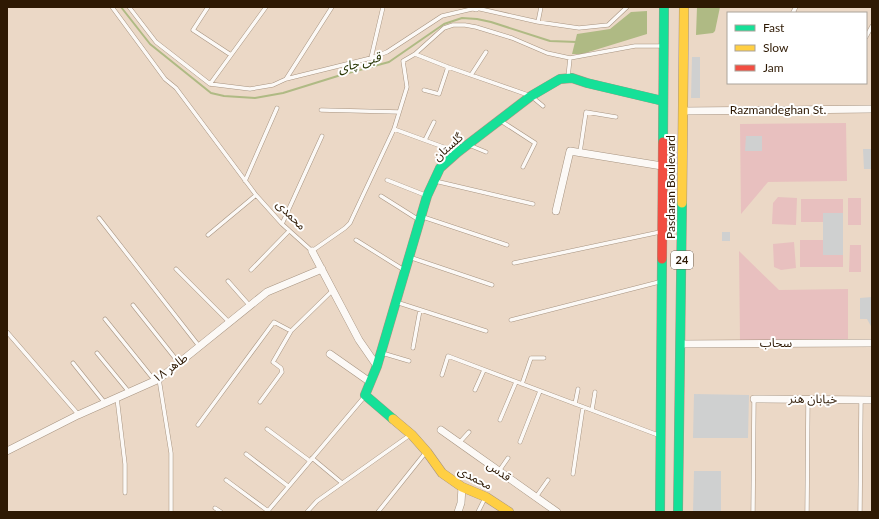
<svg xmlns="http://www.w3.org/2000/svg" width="879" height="519" viewBox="0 0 879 519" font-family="Lato,'Noto Sans Arabic',sans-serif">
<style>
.green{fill:#e8c0bf}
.water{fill:#afba84}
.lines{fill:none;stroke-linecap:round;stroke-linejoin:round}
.stream{stroke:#afba84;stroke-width:2}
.building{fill:#cfd0d0}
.lane-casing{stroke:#a79481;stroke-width:4.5}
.street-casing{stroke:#a79481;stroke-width:8}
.fast-casing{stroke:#a79481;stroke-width:10}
.slow-casing{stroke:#a79481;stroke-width:10}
.jam-casing{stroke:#a79481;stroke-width:10}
.lane{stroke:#fcf9f6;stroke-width:3.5}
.street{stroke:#fcf9f6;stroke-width:7}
.fast{stroke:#16e098;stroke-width:9}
.slow{stroke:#ffcf43;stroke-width:9}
.jam{stroke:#f24e42;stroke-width:9}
.labels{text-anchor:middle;stroke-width:4;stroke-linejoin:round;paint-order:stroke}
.shield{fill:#fff;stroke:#6d5e4f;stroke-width:1}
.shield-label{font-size:11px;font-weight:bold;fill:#2e1903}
.street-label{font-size:12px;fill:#2e1903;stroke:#fff}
.water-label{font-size:13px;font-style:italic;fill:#253300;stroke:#fff}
</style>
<rect width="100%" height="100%" fill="#ebd8c6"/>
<path class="green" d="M 846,123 L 847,181 L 768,182 L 741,214 L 740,124 Z
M 778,197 L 797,198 L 796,225 L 772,224 L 773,203 Z
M 848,198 L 861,198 L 861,225 L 848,225 Z
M 801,199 L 843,199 L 843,213 L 824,213 L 823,222 L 801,222 Z
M 800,240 L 823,240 L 843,255 L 843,267 L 800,267 Z
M 794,242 L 796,268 L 781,270 L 774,267 L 773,244 Z
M 850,245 L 861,245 L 861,272 L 849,272 Z
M 739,251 L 779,290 L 848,289 L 848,341 L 740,342 Z"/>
<path class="water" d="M 697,7 L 720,7 L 715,31 L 713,33 L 696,35 Z
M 647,11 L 647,34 L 582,54 L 572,54 L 577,34 L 610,29 L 631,12 Z"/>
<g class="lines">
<path class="stream" d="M 121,7 L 150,44 L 211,93 L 224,96 L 255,98 L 283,93 L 341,75 L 389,62 L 444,24 L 462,18 L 477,19 L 491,22 L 550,41 L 577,42"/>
</g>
<path class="building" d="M 692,57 L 700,57 L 700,98 L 691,98 Z
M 746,136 L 762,136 L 762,151 L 745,151 Z
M 863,149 L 872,149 L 872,169 L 864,169 Z
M 823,213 L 843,213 L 843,255 L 823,255 Z
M 722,232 L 730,232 L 730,241 L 722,241 Z
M 872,297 L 872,328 L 867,319 L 860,319 L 860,298 Z
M 694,394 L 749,395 L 748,438 L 693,438 Z
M 694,471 L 721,471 L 721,512 L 693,512 Z"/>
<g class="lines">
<g class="lane-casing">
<path id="lane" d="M 112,7 L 165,79 L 176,88 L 256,195 L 282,224 L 312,251 L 345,228 L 350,223 L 394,129 L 407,87 L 403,61 L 415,54 L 444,28 L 453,25 L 465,25 L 476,27 L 512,38 L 547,53 L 570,58 L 635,46 L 662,46
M 129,7 L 156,42 L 210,84 L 250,89 L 273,85 L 286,79 L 371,58 L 387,52 L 442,16 L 476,8 L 538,22 L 579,28 L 608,25 L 627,7
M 208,7 L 193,30 L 231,55
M 795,13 L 793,12 L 796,7
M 538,22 L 541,7
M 866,37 L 872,26
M 415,54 L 448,67 L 531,96 L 543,106
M 371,58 L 383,7
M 471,75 L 486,52
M 568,77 L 570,58
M 286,79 L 332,7
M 210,84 L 266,7
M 424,90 L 439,94 L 448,67
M 321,110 L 399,112
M 501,121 L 535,143 L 523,167
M 394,129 L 457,152
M 425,140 L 434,122
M 469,145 L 486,152
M 580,152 L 586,112 L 616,117
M 387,180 L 425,195
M 245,181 L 277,108
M 435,181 L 533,204
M 381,196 L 419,220
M 423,217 L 507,245
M 99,218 L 199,346
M 282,224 L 322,136
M 208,235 L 256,195
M 356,240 L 404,270
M 409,257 L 492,285
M 514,263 L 660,232
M 176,269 L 229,322
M 251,270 L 289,231
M 228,281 L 250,306
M 396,302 L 486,331
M 133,305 L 179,363
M 105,319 L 155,381
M 511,320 L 659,282
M 7,332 L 78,414
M 413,348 L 420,310
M 97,353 L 129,392
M 382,353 L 409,361
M 73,363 L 105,403
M 442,375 L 448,356 L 658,435
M 159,379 L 171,453 L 171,512
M 522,384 L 531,358 L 544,358
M 475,390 L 484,370
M 117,398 L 125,464 L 125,493
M 260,402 L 282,372 L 281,368 L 273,362 L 291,331
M 575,404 L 578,389
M 592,410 L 595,392
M 500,420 L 516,382
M 198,425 L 274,322 L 291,331 L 332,291
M 267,429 L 310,461
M 520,442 L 540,391
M 459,443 L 469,432
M 246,454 L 288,486
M 312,458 L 342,483
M 499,471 L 508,458
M 573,474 L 583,407
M 226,480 L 268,511
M 536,497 L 548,480
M 215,508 L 221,512
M 267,512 L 365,396
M 307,512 L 317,501 L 410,435
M 378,512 L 426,452
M 478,512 L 485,498
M 753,512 L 754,399
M 807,512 L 808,399
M 860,512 L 861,400"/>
</g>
<g class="street-casing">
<path id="street" d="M 473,7 L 476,8
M 683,111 L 872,109
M 556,211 L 570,151 L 662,166
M 312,251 L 359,340 L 377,366
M 680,344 L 872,343
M 330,354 L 370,382
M 754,399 L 872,400
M 441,430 L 557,512
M 7,451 L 78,415 L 159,379 L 267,292 L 322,269
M 458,512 L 461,503 L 462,487"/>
</g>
<g class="fast-casing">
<path id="fast" d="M 663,142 L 664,7
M 393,419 L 365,395 L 377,366 L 427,196 L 440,168 L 458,152 L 531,96 L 560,79 L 572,78 L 587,83 L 663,101
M 660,512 L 662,259
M 678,512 L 682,203"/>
</g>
<g class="slow-casing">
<path id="slow" d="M 682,203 L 684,7
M 393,419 L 412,435 L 427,452 L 442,473 L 462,487 L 486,497 L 509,512"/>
</g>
<g class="jam-casing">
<path id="jam" d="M 662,259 L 663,142"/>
</g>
<use href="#lane" class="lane"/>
<use href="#street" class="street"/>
<use href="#fast" class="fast"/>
<use href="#slow" class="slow"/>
<use href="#jam" class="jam"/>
</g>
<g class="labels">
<rect class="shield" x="671" y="251" width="22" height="18" rx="3"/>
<g class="shield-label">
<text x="682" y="264">24</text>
</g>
<g class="street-label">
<text x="778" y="114">Razmandeghan St.</text>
<text transform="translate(448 147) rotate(-41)" y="4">گلستان</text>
<text transform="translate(671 187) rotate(-90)" y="4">Pasdaran Boulevard</text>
<text transform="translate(291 215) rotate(45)" y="4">محمدی</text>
<text x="776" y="347">سحاب</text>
<text transform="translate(170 368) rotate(-36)" y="4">طاهر ۱۸</text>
<text transform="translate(813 399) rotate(1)" y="4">خیابان هنر</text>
<text transform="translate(499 471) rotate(35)" y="4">قدس</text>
<text transform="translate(475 478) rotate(28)" y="4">محمدی</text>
</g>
<g class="water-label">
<text transform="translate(359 62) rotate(-16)" y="5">قبی چای</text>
</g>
</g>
<rect width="879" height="519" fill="none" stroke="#2e1903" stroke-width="16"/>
<rect x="727" y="12" width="140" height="72" fill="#ffffff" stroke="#aba39a"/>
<rect x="735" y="25" width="20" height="6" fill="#16e098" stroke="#aba39a"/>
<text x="763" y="32" font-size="12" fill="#2e1903">Fast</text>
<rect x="735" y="45" width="20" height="6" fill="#ffcf43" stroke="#aba39a"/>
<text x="763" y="52" font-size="12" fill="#2e1903">Slow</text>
<rect x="735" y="65" width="20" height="6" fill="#f24e42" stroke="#aba39a"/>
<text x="763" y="72" font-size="12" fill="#2e1903">Jam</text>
</svg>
